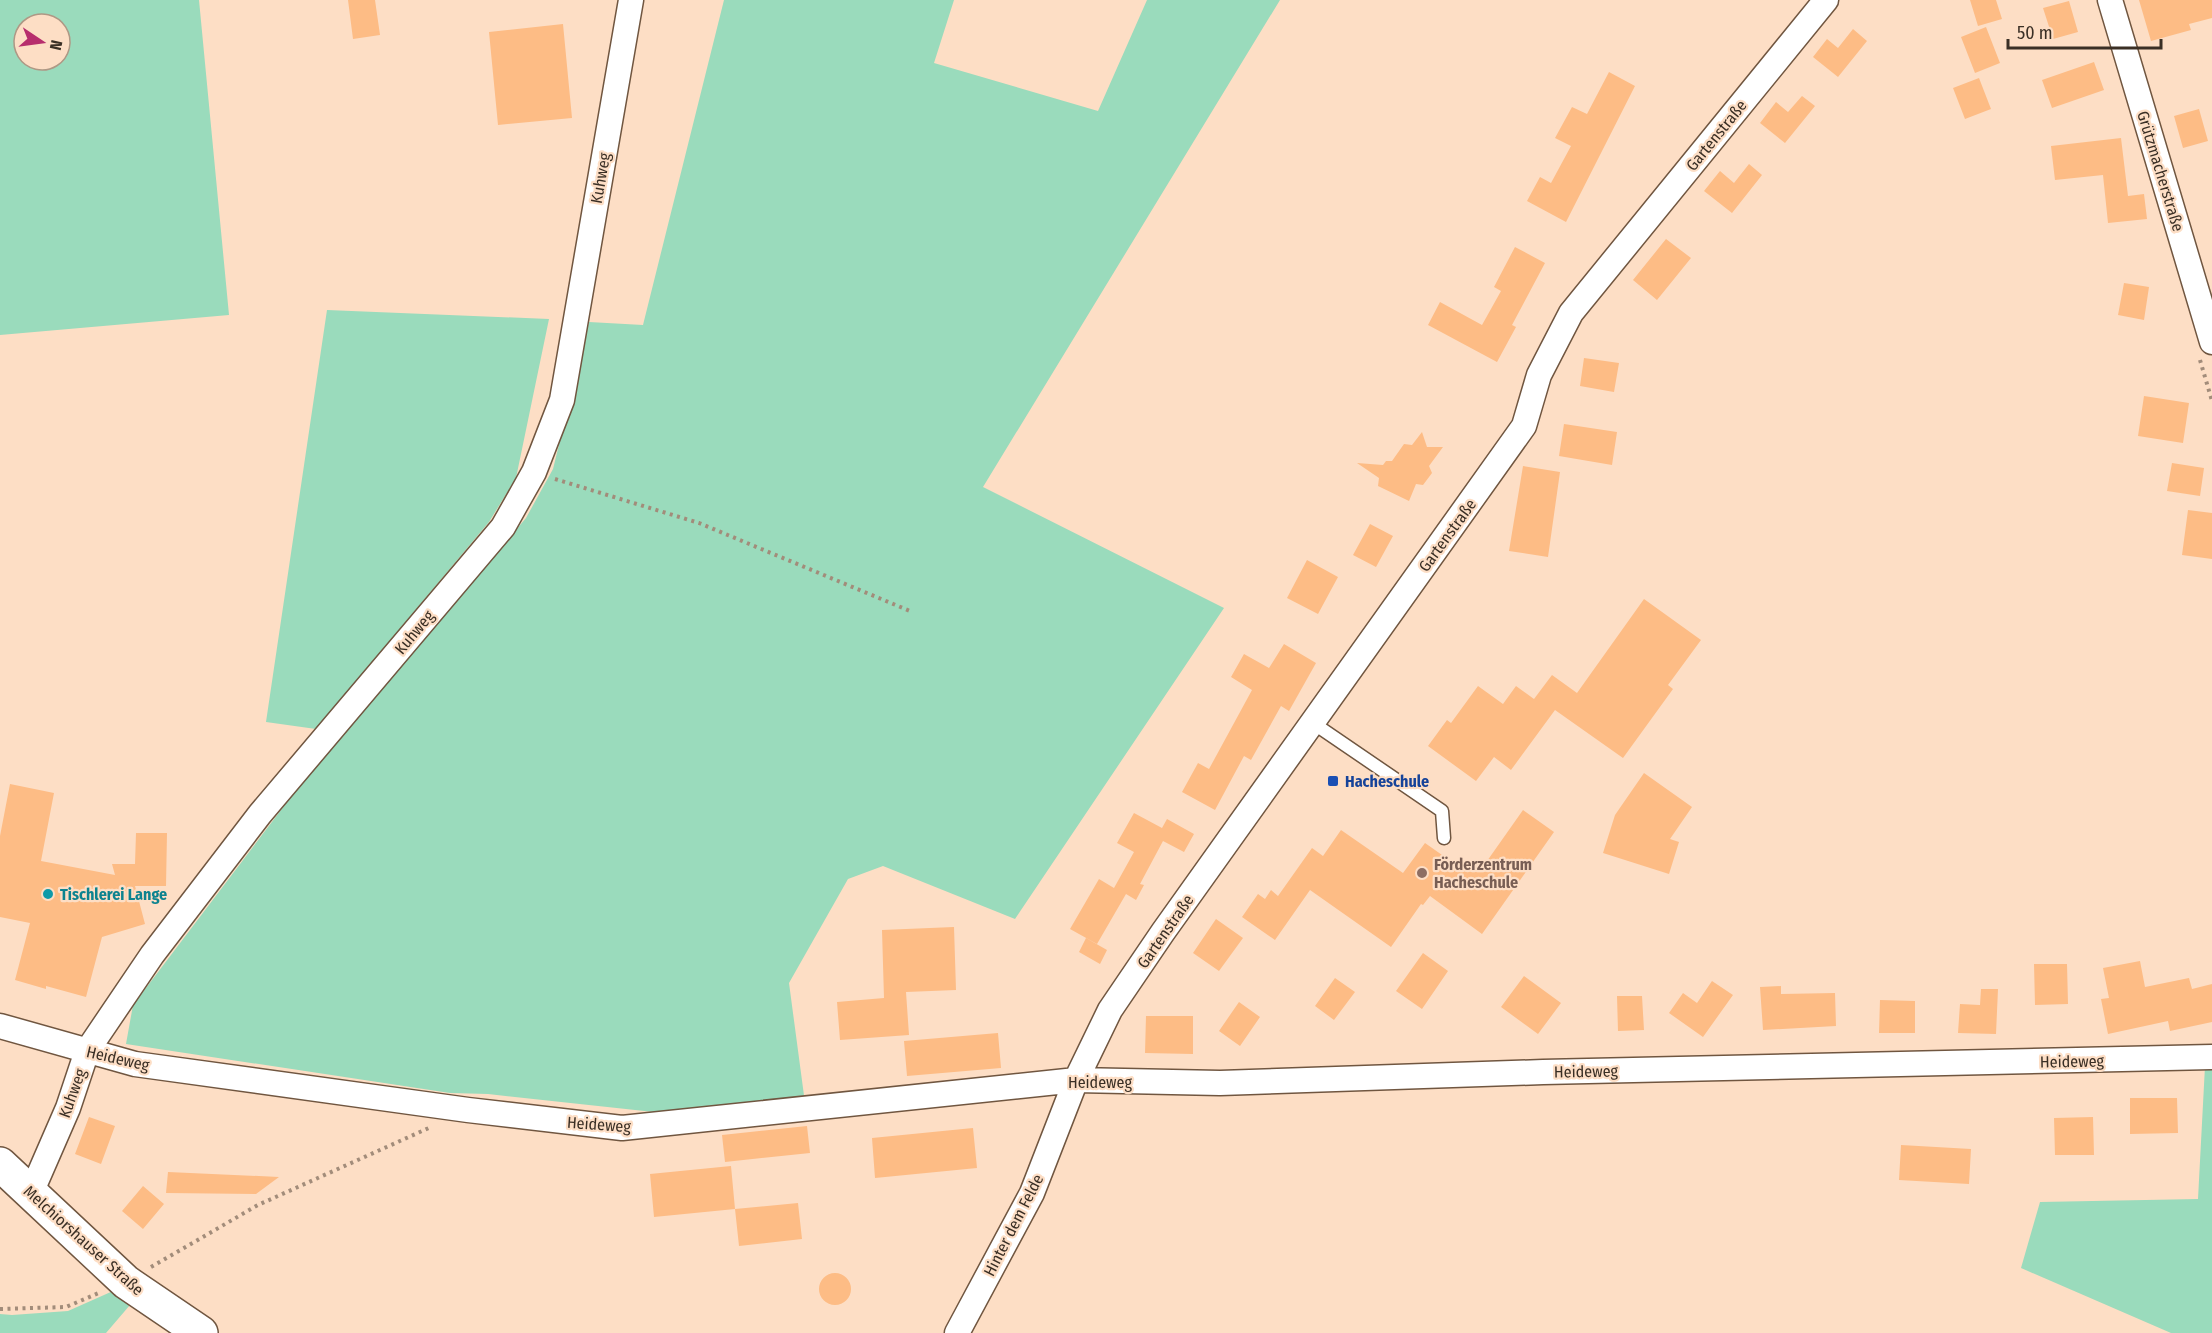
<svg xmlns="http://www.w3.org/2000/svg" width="2212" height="1333" viewBox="0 0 2212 1333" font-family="'Fira Sans Condensed',sans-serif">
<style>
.green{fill:#9adbbc;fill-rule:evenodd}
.building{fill:#fdbc85}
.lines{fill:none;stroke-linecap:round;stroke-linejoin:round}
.lane-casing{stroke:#705640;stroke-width:15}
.street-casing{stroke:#705640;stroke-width:27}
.secondary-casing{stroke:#705640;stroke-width:36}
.path{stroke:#a28c7a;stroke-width:4;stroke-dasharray:3 4.5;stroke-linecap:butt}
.lane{stroke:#fff;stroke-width:12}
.street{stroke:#fff;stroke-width:24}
.secondary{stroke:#fff;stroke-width:33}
.transit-dot{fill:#1a4fb4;stroke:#fddec5;stroke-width:2}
.education-dot{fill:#8d6e63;stroke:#fddec5;stroke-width:2}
.culture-dot{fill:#0f9aa8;stroke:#fddec5;stroke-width:2}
.labels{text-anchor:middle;stroke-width:4.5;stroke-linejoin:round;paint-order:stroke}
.street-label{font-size:16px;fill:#3a2f25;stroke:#fddec5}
.transit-label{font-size:16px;font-weight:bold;fill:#164399;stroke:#fddec5;text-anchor:start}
.education-label{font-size:16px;font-weight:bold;fill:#785e54;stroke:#fddec5;text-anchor:start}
.culture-label{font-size:16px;font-weight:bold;fill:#0d838f;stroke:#fddec5;text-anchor:start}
</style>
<rect width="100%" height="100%" fill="#fddec5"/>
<path class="green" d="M 0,0 L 199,0 L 229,315 L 0,335 ZM 24,24 L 60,24 L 60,60 L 24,60 Z
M 724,0 L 954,0 L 934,63 L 1098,111 L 1147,0 L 1280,0 L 983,487 L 1224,608 L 1015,919 L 883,866 L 848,879 L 789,983 L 805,1103 L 672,1114 L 488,1094 L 450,1093 L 126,1044 L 133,1005 L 306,777 L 526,518 L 553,469 L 589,322 L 643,325 Z
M 327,310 L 549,319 L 516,478 L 489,522 L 316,729 L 266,722 Z
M 2205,1066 L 2212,1066 L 2212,1333 L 2171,1333 L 2021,1268 L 2040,1202 L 2198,1199 Z
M 113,1291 L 130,1305 L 106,1333 L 0,1333 L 0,1314 L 12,1315 L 68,1311 Z"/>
<path class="building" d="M 348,0 L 375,0 L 380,35 L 353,39 Z
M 1970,0 L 1996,0 L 2002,19 L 1978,26 Z
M 2139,0 L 2212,0 L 2212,18 L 2189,24 L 2191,30 L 2151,41 Z
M 2069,1 L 2078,32 L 2053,39 L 2043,8 Z
M 563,24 L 572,118 L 498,125 L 489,32 Z
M 1986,27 L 2000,63 L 1975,73 L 1961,37 Z
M 1853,29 L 1867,41 L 1838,77 L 1813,57 L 1827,39 L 1838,48 Z
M 2094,62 L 2104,90 L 2052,108 L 2042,80 Z
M 1609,72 L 1635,86 L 1566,222 L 1527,201 L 1540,177 L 1551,183 L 1571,146 L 1555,138 L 1572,107 L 1587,114 Z
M 1979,78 L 1991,109 L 1965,119 L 1953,88 Z
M 1802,96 L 1815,106 L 1785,143 L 1760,123 L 1776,102 L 1788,112 Z
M 2199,109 L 2208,141 L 2183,148 L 2174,116 Z
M 2121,138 L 2128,196 L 2144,194 L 2147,219 L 2108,223 L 2103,175 L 2055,180 L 2051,146 Z
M 1749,164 L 1762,175 L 1732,213 L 1704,191 L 1720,171 L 1734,183 Z
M 1666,239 L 1691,258 L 1657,300 L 1633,280 Z
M 1515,247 L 1545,263 L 1512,325 L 1516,327 L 1497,362 L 1428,325 L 1440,302 L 1482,325 L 1501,291 L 1494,287 Z
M 2124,283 L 2149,287 L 2144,320 L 2118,315 Z
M 1584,358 L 1619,363 L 1614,392 L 1580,386 Z
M 2144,396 L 2189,403 L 2183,443 L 2138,436 Z
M 1564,424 L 1617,432 L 1612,465 L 1559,456 Z
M 1422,432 L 1427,447 L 1443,447 L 1429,466 L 1432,473 L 1423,485 L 1416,484 L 1409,501 L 1378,486 L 1379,478 L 1357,463 L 1383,465 L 1386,461 L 1392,461 L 1404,444 L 1412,445 Z
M 2172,463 L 2204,468 L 2200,496 L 2167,491 Z
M 1523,466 L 1560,472 L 1548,557 L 1509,551 Z
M 2188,510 L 2212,513 L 2212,559 L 2182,555 Z
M 1370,524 L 1393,536 L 1376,567 L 1353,555 Z
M 1307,560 L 1338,577 L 1318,614 L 1287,598 Z
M 1644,599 L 1701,640 L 1668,685 L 1673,689 L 1623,758 L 1555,710 L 1511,770 L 1494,757 L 1476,781 L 1428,746 L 1447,720 L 1451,723 L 1478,686 L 1503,704 L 1516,686 L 1534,699 L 1552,675 L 1577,693 Z
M 1284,644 L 1316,663 L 1289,711 L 1281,706 L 1251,760 L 1244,756 L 1215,810 L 1182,792 L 1198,763 L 1209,769 L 1252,690 L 1231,677 L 1244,654 L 1269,668 Z
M 1644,773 L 1692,807 L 1670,839 L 1679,842 L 1669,874 L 1603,853 L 1615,815 Z
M 10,784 L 54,793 L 41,861 L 115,875 L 112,864 L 135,864 L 136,833 L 167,833 L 166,886 L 135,886 L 145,924 L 102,937 L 86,997 L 46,986 L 46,989 L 15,980 L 30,923 L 0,917 L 0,836 Z
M 1523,810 L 1554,832 L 1482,934 L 1430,896 L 1423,905 L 1421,904 L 1391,947 L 1310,890 L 1275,940 L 1242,917 L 1258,894 L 1265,899 L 1271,890 L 1278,896 L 1312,848 L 1323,856 L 1341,830 L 1403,873 L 1425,843 L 1462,869 L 1480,871 Z
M 1134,813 L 1162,828 L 1167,819 L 1194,834 L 1184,852 L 1163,841 L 1140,884 L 1144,885 L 1136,900 L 1126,894 L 1097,944 L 1070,929 L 1099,879 L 1114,888 L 1134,852 L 1117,843 Z
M 1216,919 L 1243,938 L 1219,971 L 1193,953 Z
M 954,927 L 956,990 L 906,992 L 909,1035 L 840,1040 L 837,1002 L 884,998 L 882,930 Z
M 1086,938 L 1107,950 L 1100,964 L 1079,952 Z
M 1423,953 L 1448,971 L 1422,1009 L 1396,991 Z
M 2140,961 L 2145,987 L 2189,978 L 2192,989 L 2212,984 L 2212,1022 L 2170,1031 L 2168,1021 L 2108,1034 L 2101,999 L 2109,998 L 2103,968 Z
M 2034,964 L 2067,964 L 2068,1004 L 2035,1005 Z
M 1524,976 L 1561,1003 L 1538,1034 L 1501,1007 Z
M 1335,978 L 1355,992 L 1334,1020 L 1315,1006 Z
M 1712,981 L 1733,995 L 1703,1037 L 1669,1013 L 1683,993 L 1697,1003 Z
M 1781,986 L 1781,994 L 1835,993 L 1836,1026 L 1763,1030 L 1760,987 Z
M 1981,989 L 1998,989 L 1996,1034 L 1958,1033 L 1960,1004 L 1980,1005 Z
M 1617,996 L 1642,996 L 1644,1030 L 1618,1031 Z
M 1880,1000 L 1915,1001 L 1915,1033 L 1879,1033 Z
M 1239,1002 L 1260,1017 L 1240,1046 L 1219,1031 Z
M 1146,1016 L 1193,1016 L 1193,1054 L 1145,1053 Z
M 998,1033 L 1001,1068 L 907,1076 L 904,1041 Z
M 2130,1098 L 2177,1098 L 2178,1133 L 2130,1134 Z
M 89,1117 L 115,1126 L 101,1164 L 75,1154 Z
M 2093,1117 L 2094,1155 L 2055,1155 L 2054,1118 Z
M 807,1126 L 810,1153 L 725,1162 L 722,1135 Z
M 973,1128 L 977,1168 L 875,1178 L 872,1138 Z
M 1901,1145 L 1971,1149 L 1969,1184 L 1899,1180 Z
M 731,1166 L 735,1209 L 654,1217 L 650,1174 Z
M 168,1172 L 279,1177 L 256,1194 L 166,1193 Z
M 143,1186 L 164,1204 L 143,1229 L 122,1211 Z
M 798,1203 L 802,1239 L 739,1246 L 735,1209 Z
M819 1289a16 16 0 1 1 32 0a16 16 0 1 1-32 0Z"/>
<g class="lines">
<g class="lane-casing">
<path id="lane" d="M 1313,723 L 1442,811 L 1444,838"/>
</g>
<g class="street-casing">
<path id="street" d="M 2110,0 L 2212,342
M 0,1026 L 135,1064 L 468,1110 L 622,1128 L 1076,1080 L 1220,1083 L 1543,1072 L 2212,1057
M 31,1193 L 68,1108 L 87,1051 L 152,955 L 260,814 L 503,527 L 534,472 L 562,400 L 631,0
M 957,1333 L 1032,1193 L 1076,1080 L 1110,1010 L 1163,932 L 1524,426 L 1539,375 L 1571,313 L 1826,0"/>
</g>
<g class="secondary-casing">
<path id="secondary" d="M 0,1164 L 126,1282 L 201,1333"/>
</g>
<path class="path" d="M 2200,360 L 2212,401
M 555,479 L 699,523 L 910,611
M 151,1267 L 258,1205 L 431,1127
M 0,1309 L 66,1307 L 101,1292"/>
<use href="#lane" class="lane"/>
<use href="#street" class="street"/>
<use href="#secondary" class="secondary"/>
</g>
<rect class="transit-dot" x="1327" y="775" width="12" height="12" rx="3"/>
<circle class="education-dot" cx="1422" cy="873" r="6"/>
<circle class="culture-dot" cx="48" cy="894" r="6"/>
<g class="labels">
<g class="street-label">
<text transform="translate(1716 135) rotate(-51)" y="6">Gartenstraße</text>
<text transform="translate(2161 171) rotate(73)" y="6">Grützmacherstraße</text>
<text transform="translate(600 178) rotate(-80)" y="6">Kuhweg</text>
<text transform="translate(1447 535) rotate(-54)" y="6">Gartenstraße</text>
<text transform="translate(414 632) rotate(-50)" y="6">Kuhweg</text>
<text transform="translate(1165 931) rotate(-55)" y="6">Gartenstraße</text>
<text transform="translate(118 1058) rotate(13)" y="6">Heideweg</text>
<text transform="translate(2072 1061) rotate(-1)" y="6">Heideweg</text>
<text transform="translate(1586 1071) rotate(-1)" y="6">Heideweg</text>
<text x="1100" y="1088">Heideweg</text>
<text transform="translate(72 1093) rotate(-70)" y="6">Kuhweg</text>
<text transform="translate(599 1124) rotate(4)" y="6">Heideweg</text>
<text transform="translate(1013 1225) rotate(-63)" y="6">Hinter dem Felde</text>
<text transform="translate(84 1240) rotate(42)" y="6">Melchiorshauser Straße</text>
</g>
<g class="transit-label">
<text x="1345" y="787">Hacheschule</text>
</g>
<g class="education-label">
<text x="1434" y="870">Förderzentrum<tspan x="1434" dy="18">Hacheschule</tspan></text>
</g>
<g class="culture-label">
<text x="60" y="900">Tischlerei Lange</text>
</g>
</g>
<g transform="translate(42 42) rotate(103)"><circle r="28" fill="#fddec5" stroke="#af9885" stroke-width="1.5"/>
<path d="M0-4.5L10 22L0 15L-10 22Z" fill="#b72e6d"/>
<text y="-9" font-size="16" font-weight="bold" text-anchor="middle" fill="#3a2f25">N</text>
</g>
<path d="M2008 39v9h153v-9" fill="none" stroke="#3a2f25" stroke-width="3"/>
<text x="2017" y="39" font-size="18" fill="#3a2f25" stroke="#fddec5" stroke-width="4.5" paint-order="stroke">50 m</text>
</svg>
